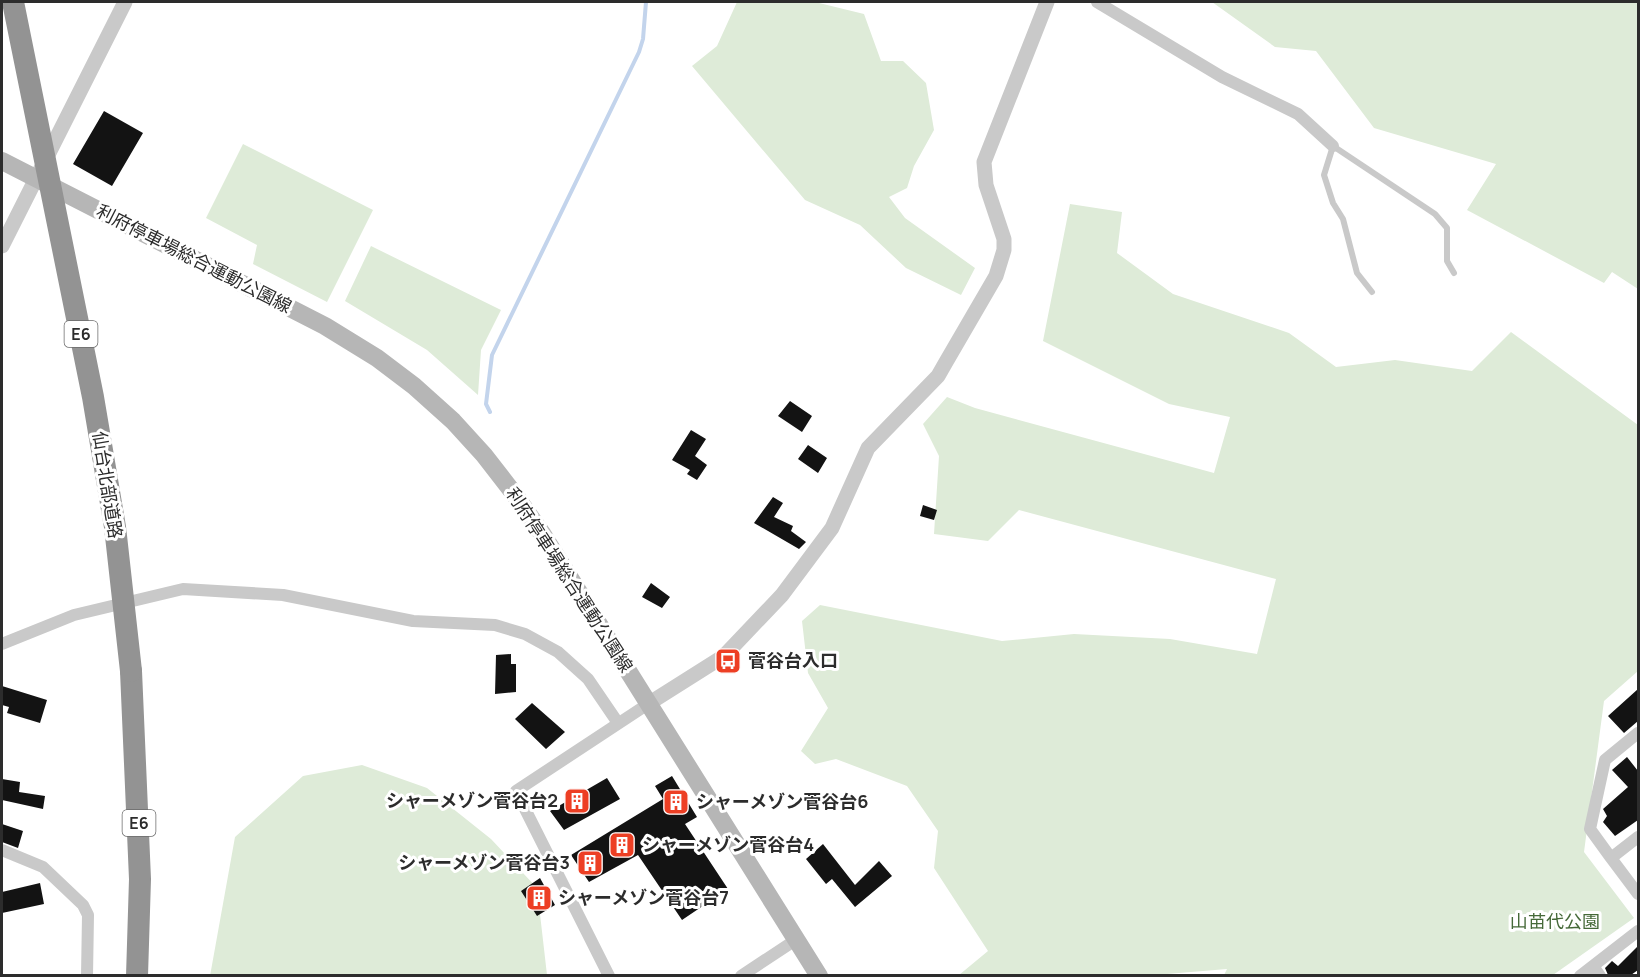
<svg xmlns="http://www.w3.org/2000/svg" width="1640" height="977" viewBox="0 0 1640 977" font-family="Manrope,'Noto Sans JP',sans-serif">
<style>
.green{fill:#deebd8}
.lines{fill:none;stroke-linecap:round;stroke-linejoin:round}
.stream{stroke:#c3d4ec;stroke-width:4}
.building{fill:#131313}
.service{stroke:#c9c9c9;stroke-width:6}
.minor{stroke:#c9c9c9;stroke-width:12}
.tertiary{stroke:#c9c9c9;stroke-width:15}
.secondary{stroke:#b6b6b6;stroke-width:18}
.motorway{stroke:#939393;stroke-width:22}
.motorway-bridge{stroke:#939393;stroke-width:22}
.labels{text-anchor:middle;stroke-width:6;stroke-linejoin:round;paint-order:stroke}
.shield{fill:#fff;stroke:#6b6b6b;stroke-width:1.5}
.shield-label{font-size:16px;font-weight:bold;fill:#2c2c2c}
.street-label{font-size:18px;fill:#2c2c2c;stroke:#fff}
.poi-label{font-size:18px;font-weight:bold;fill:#2c2c2c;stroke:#fff;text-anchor:start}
.park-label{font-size:18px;fill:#456938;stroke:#fff}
</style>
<rect width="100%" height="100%" fill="#fff"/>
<path class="green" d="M 737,2 L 815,2 L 864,14 L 881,61 L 903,61 L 926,83 L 934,130 L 914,166 L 907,188 L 889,197 L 905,218 L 975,268 L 961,295 L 906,268 L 860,225 L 805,200 L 692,66 L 717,46 Z
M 1212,2 L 1638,2 L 1638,289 L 1612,272 L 1604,283 L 1467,210 L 1496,164 L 1374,128 L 1316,51 L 1275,47 Z
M 243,144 L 373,210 L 327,302 L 253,264 L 257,245 L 206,218 Z
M 1070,204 L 1122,212 L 1117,253 L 1173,294 L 1289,333 L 1336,367 L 1395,360 L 1472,371 L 1511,332 L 1638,425 L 1638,671 L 1604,701 L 1584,852 L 1634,918 L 1553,975 L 1224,975 L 1227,969 L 1143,976 L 959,975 L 988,951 L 934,868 L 938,831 L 907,786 L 836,759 L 815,764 L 801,751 L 828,708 L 808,673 L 802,621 L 820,605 L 1002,641 L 1074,634 L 1170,639 L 1257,654 L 1276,579 L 1019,510 L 988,541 L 934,534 L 939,456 L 923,424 L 947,397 L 975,408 L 1214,473 L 1230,417 L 1169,404 L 1043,341 Z
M 371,246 L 501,310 L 481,350 L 478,395 L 427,350 L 345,301 Z
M 362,765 L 427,788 L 491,839 L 537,888 L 547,975 L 210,976 L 235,837 L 303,776 Z"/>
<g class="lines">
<path class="stream" d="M 490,412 L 486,404 L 492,355 L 639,52 L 643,39 L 646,2"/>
</g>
<path class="building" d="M 104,111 L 143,133 L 112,186 L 73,164 Z
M 790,401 L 812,416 L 802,432 L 778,416 Z
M 691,430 L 706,439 L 695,456 L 707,465 L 697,480 L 687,474 L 690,470 L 672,460 Z
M 808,445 L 827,458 L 818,473 L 798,459 Z
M 773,497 L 783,503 L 774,517 L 793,526 L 791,531 L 806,542 L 799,549 L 754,523 Z
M 923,505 L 937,510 L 934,520 L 920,516 Z
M 651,583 L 670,597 L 662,608 L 642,597 Z
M 511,654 L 511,664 L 516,664 L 516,692 L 495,694 L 496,655 Z
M 2,686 L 47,700 L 40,723 L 7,713 L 9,707 L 2,705 Z
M 1638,689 L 1638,721 L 1624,733 L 1608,716 Z
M 532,703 L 565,732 L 546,749 L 515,719 Z
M 1627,757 L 1638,771 L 1638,820 L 1615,836 L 1603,822 L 1607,816 L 1603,809 L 1628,787 L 1612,770 Z
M 672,776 L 697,817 L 685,824 L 728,889 L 682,920 L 638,855 L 589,882 L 571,855 L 663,799 L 655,786 Z
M 607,778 L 620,799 L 564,830 L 550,811 Z
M 2,779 L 20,782 L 19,792 L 45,796 L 43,809 L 2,800 Z
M 2,824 L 23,831 L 18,848 L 2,842 Z
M 823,844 L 855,885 L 879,861 L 892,876 L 855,907 L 832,879 L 826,884 L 806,859 Z
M 540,878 L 555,905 L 537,916 L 521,891 Z
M 40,883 L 44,904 L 2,913 L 2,892 Z
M 1638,946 L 1638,970 L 1631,975 L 1608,975 L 1605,968 L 1612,961 L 1618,966 Z"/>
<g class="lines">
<path class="service" d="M 1372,292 L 1357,273 L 1343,219 L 1333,203 L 1324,175 L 1333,146 L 1435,214 L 1447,228 L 1447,261 L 1454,273"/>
<path class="minor" d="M 1097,2 L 1222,77 L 1298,114 L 1333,146
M 2,644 L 74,615 L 183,589 L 283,595 L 413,621 L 495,625 L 525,634 L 558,652 L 588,679 L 618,723
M 1638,837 L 1611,858 L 1638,894
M 2,850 L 43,867 L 83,905 L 88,915 L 87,976
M 1611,858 L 1590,829 L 1605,760 L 1638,733
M 1593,966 L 1600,976
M 609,976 L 516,791 L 648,704
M 741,976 L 797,939
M 1580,976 L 1638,931"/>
<path class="tertiary" d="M 2,246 L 125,2
M 648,704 L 724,656 L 782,595 L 832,528 L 868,448 L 938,376 L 946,362 L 996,276 L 1004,250 L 1004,239 L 986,185 L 984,162 L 1047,2"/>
<path class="secondary" d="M 2,161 L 325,326 L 377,358 L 414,386 L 453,421 L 484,455 L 515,495 L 543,535 L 819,976"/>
<path class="motorway" d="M 131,671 L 140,879 L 137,976"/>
<path class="motorway-bridge" d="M 13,2 L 93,397 L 115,527 L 131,671"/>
</g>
<defs>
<g id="bus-square" transform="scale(1.35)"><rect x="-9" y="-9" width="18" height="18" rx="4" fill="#ed3f24" stroke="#fff"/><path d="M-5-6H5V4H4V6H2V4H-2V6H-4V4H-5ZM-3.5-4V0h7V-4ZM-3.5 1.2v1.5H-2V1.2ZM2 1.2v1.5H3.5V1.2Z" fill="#fff"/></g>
<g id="building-square" transform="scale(1.35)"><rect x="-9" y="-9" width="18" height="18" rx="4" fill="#ed3f24" stroke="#fff"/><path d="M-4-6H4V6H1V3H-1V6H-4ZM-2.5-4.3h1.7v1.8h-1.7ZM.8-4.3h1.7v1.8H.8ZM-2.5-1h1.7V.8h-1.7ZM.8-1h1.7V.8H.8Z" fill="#fff"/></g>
</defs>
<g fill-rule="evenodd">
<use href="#bus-square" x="728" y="661"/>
<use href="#building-square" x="577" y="801"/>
<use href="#building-square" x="676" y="802"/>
<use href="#building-square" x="622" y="845"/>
<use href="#building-square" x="590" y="863"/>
<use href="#building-square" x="539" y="898"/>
</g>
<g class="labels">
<g class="shield">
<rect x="64.5" y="321" width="33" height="26" rx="4.5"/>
<rect x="122.5" y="810" width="33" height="26" rx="4.5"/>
</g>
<g class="shield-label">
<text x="81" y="340">E6</text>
<text x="139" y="829">E6</text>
</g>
<g class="street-label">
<text transform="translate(194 259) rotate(27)" y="6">利府停車場総合運動公園線</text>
<text transform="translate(107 485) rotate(81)" y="6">仙台北部道路</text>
<text transform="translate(569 580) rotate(57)" y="6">利府停車場総合運動公園線</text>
</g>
<g class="poi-label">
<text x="748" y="667">菅谷台入口</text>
<text x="558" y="807" text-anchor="end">シャーメゾン菅谷台2</text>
<text x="696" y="808">シャーメゾン菅谷台6</text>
<text x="642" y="851">シャーメゾン菅谷台4</text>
<text x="570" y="869" text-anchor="end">シャーメゾン菅谷台3</text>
<text x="558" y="904">シャーメゾン菅谷台7</text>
</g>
<g class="park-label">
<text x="1555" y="928">山苗代公園</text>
</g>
</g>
<rect width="1640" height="977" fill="none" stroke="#2c2c2c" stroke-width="6"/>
</svg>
